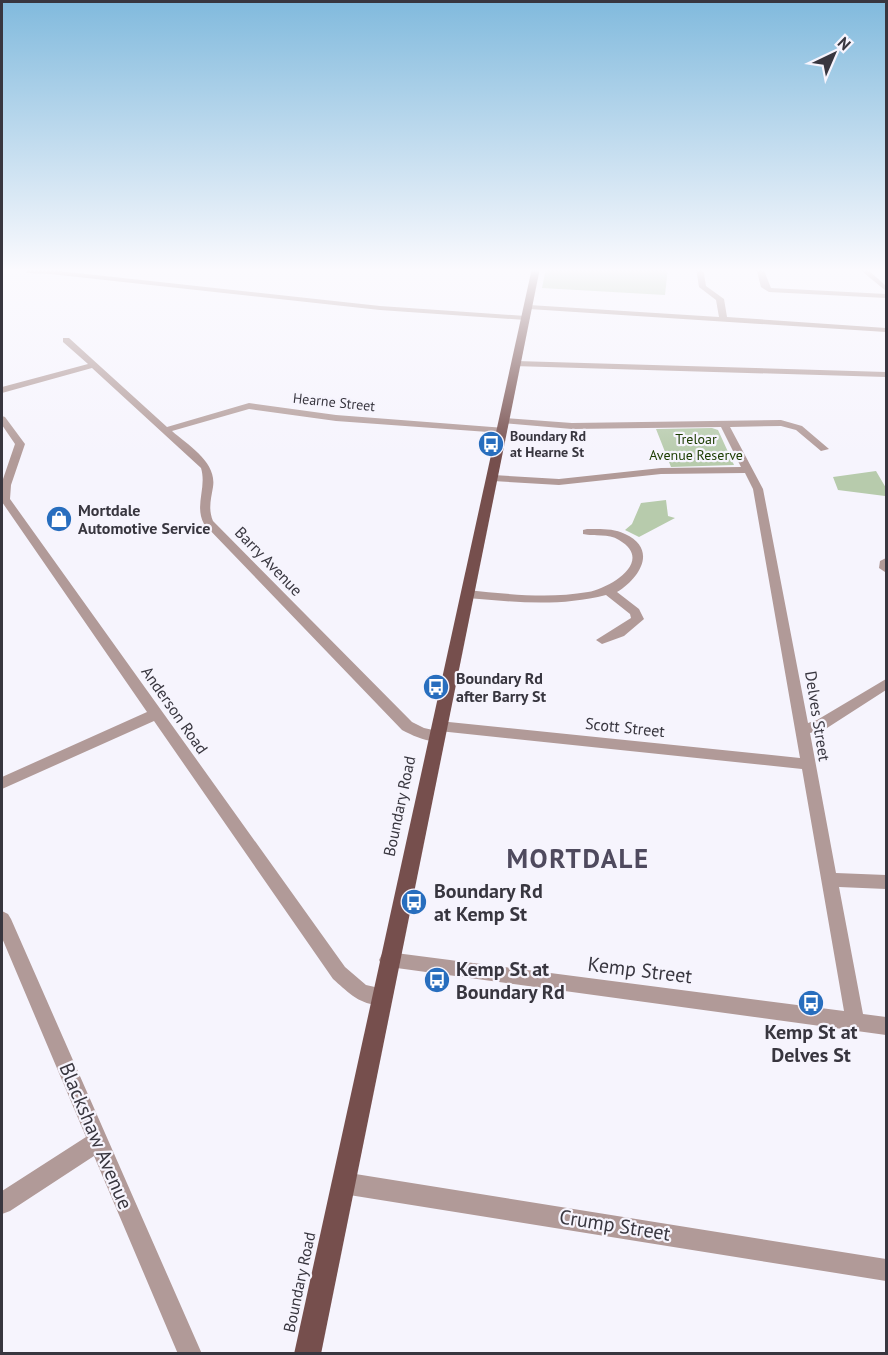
<svg xmlns="http://www.w3.org/2000/svg" width="888" height="1355" viewBox="0 0 888 1355" font-family="'PT Sans',sans-serif">
<style>
.green{fill:#b7cbac}
.lines{fill:none;stroke-linecap:round;stroke-linejoin:round}
.minor{fill:#b19a98;fill-rule:evenodd}
.major{fill:#764f4d;fill-rule:evenodd}
.labels{text-anchor:middle;stroke-width:4.5;stroke-linejoin:round;paint-order:stroke}
.far-street-label{font-size:14px;fill:#38363f;stroke:#f6f4fd}
.far-poi-label{font-size:14px;font-weight:bold;fill:#38363f;stroke:#f6f4fd;text-anchor:start}
.far-park-label{font-size:14px;fill:#1c3c01;stroke:#f6f4fd}
.poi-label{font-size:16px;font-weight:bold;fill:#38363f;stroke:#f6f4fd;text-anchor:start}
.street-label{font-size:16px;fill:#38363f;stroke:#f6f4fd}
.near-poi-label{font-size:20px;font-weight:bold;fill:#38363f;stroke:#f6f4fd;text-anchor:start}
.near-street-label{font-size:20px;fill:#38363f;stroke:#f6f4fd}
.near-district-label{font-size:27px;font-weight:bold;letter-spacing:1.5px;fill:#4f4a5e;stroke:#f6f4fd}
</style>
<rect width="100%" height="100%" fill="#f6f4fd"/>
<path class="green" d="M 546,268 L 668,268 L 665,295 L 542,288 Z
M 712,428 L 718,430 L 734,465 L 671,467 L 656,429 Z
M 876,471 L 886,488 L 885,496 L 838,490 L 833,477 Z
M 666,500 L 668,516 L 675,518 L 639,537 L 625,530 L 632,524 L 641,503 Z"/>
<g class="lines">
<path class="minor" d="M 696,268 L 703,268 L 706,286 L 724,299 L 727,317 L 886,328 L 886,332 L 529,309 L 525,307 L 529,305 L 719,317 L 716,300 L 699,287 Z
M 756,268 L 763,268 L 771,288 L 886,294 L 886,298 L 769,292 L 761,287 Z
M 858,268 L 866,268 L 886,286 L 886,291 Z
M 29,270 L 50,270 L 380,306 L 526,316 L 530,318 L 526,320 L 380,310 L 50,274 L 27,273 L 25,272 Z
M 63,338 L 69,338 L 167,427 L 249,403 L 336,415 L 505,428 L 507,430 L 502,433 L 336,421 L 249,409 L 172,431 C 189,446 217,462 213,487 C 211,499 208,509 213,521 L 412,722 L 424,728 L 442,732 L 444,736 L 442,740 C 429,744 414,736 402,730 L 204,524 C 194,505 207,488 201,468 L 92,368 L 2,393 L 2,387 L 88,364 L 63,342 Z
M 516,361 L 886,372 L 886,377 L 513,366 L 512,364 Z
M 2,416 L 5,417 L 25,444 L 11,485 L 10,499 L 345,967 L 366,985 L 388,990 L 390,996 L 388,1002 C 365,1011 348,992 333,979 L 154,721 L 2,789 L 2,777 L 147,712 L 2,502 L 2,482 L 15,444 L 2,425 Z
M 504,418 L 572,423 L 781,420 L 802,426 L 829,449 L 821,451 L 796,430 L 781,426 L 730,427 L 763,489 L 808,723 L 817,720 L 886,679 L 886,690 L 827,728 L 810,733 L 836,873 L 886,875 L 886,889 L 839,887 L 863,1014 L 886,1017 L 886,1035 L 382,966 L 379,960 L 382,954 L 388,952 L 844,1011 L 802,769 L 439,731 L 434,730 L 432,726 L 434,722 L 439,721 L 800,758 L 753,489 L 745,473 L 661,474 L 559,485 L 493,481 L 488,478 L 493,475 L 559,479 L 661,468 L 741,467 L 721,427 L 572,429 L 501,423 L 501,419 Z
M 587,529 C 600,529 613,528 625,534 C 658,549 640,578 617,592 L 639,609 L 644,619 L 624,636 L 602,644 L 596,640 L 631,618 L 630,614 L 606,595 C 560,607 514,602 467,598 L 461,594 L 467,590 C 507,594 548,599 588,592 C 610,588 655,561 619,540 C 608,533 595,537 583,534 L 583,530 Z
M 886,558 L 886,571 L 885,572 L 879,568 L 880,561 Z
M 2,911 L 8,914 L 11,919 L 202,1354 L 178,1354 L 94,1156 L 10,1211 L 2,1214 L 2,1191 L 86,1137 L 2,938 Z
M 343,1172 L 886,1259 L 886,1281 L 343,1194 L 335,1191 L 332,1183 L 335,1175 Z"/>
<path class="major" d="M 532,268 L 540,268 L 321,1354 L 294,1354 Z"/>
</g>
<linearGradient id="sky" x2="0" y2="1"><stop stop-color="#81badd"/><stop offset="0.59" stop-color="#fbfafe"/><stop offset="1" stop-color="#fbfafe" stop-opacity="0"/></linearGradient>
<rect width="888" height="458" fill="url(#sky)"/>
<defs>
<g id="bus-disc" transform="scale(1.35)"><circle r="9.5" fill="#286ebe" stroke="#f6f4fd"/><path d="M-5-6H5V4H4V6H2V4H-2V6H-4V4H-5ZM-3.5-4V0h7V-4ZM-3.5 1.2v1.5H-2V1.2ZM2 1.2v1.5H3.5V1.2Z" fill="#fff"/></g>
<g id="shop-disc" transform="scale(1.35)"><circle r="9.5" fill="#286ebe" stroke="#f6f4fd"/><path d="M-5-2.5h2.3a2.7 3.5 0 0 1 5.4 0H5L5.5 6h-11ZM-1.5-2.5h3a1.5 2.3 0 0 0-3 0Z" fill="#fff"/></g>
</defs>
<g fill-rule="evenodd">
<use href="#bus-disc" x="491" y="444"/>
<use href="#shop-disc" x="59" y="519"/>
<use href="#bus-disc" x="436" y="687"/>
<use href="#bus-disc" x="414" y="902"/>
<use href="#bus-disc" x="437" y="980"/>
<use href="#bus-disc" x="811" y="1003"/>
</g>
<g class="labels">
<g class="far-street-label">
<text transform="translate(334 402) rotate(6)" y="5">Hearne Street</text>
</g>
<g class="far-poi-label">
<text x="510" y="441">Boundary Rd<tspan x="510" dy="16">at Hearne St</tspan></text>
</g>
<g class="far-park-label">
<text x="696" y="444">Treloar<tspan x="696" dy="16">Avenue Reserve</tspan></text>
</g>
<g class="poi-label">
<text x="78" y="516">Mortdale<tspan x="78" dy="18">Automotive Service</tspan></text>
<text x="456" y="684">Boundary Rd<tspan x="456" dy="18">after Barry St</tspan></text>
</g>
<g class="street-label">
<text transform="translate(269 561) rotate(46)" y="6">Barry Avenue</text>
<text transform="translate(175 710) rotate(55)" y="6">Anderson Road</text>
<text transform="translate(818 716) rotate(81)" y="6">Delves Street</text>
<text transform="translate(625 727) rotate(6)" y="6">Scott Street</text>
<text transform="translate(399 806) rotate(-78)" y="6">Boundary Road</text>
<text transform="translate(299 1282) rotate(-78)" y="6">Boundary Road</text>
</g>
<g class="near-poi-label">
<text x="434" y="898">Boundary Rd<tspan x="434" dy="23">at Kemp St</tspan></text>
<text x="456" y="976">Kemp St at<tspan x="456" dy="23">Boundary Rd</tspan></text>
<text x="811" y="1039" text-anchor="middle">Kemp St at<tspan x="811" dy="23">Delves St</tspan></text>
</g>
<g class="near-street-label">
<text transform="translate(640 970) rotate(7)" y="7">Kemp Street</text>
<text transform="translate(96 1136) rotate(67)" y="7">Blackshaw Avenue</text>
<text transform="translate(615 1225) rotate(9)" y="7">Crump Street</text>
</g>
<g class="near-district-label">
<text x="578" y="868">MORTDALE</text>
</g>
</g>
<rect width="888" height="1355" fill="none" stroke="#38363f" stroke-width="6"/>
<g transform="translate(834 54) rotate(44)" stroke="#f6f4fd" stroke-width="4.5" paint-order="stroke">
<path d="M0-4.5L10 22L0 15L-10 22Z" fill="#38363f"/>
<text y="-9" font-size="16" font-weight="bold" text-anchor="middle" fill="#38363f">N</text>
</g>
</svg>
